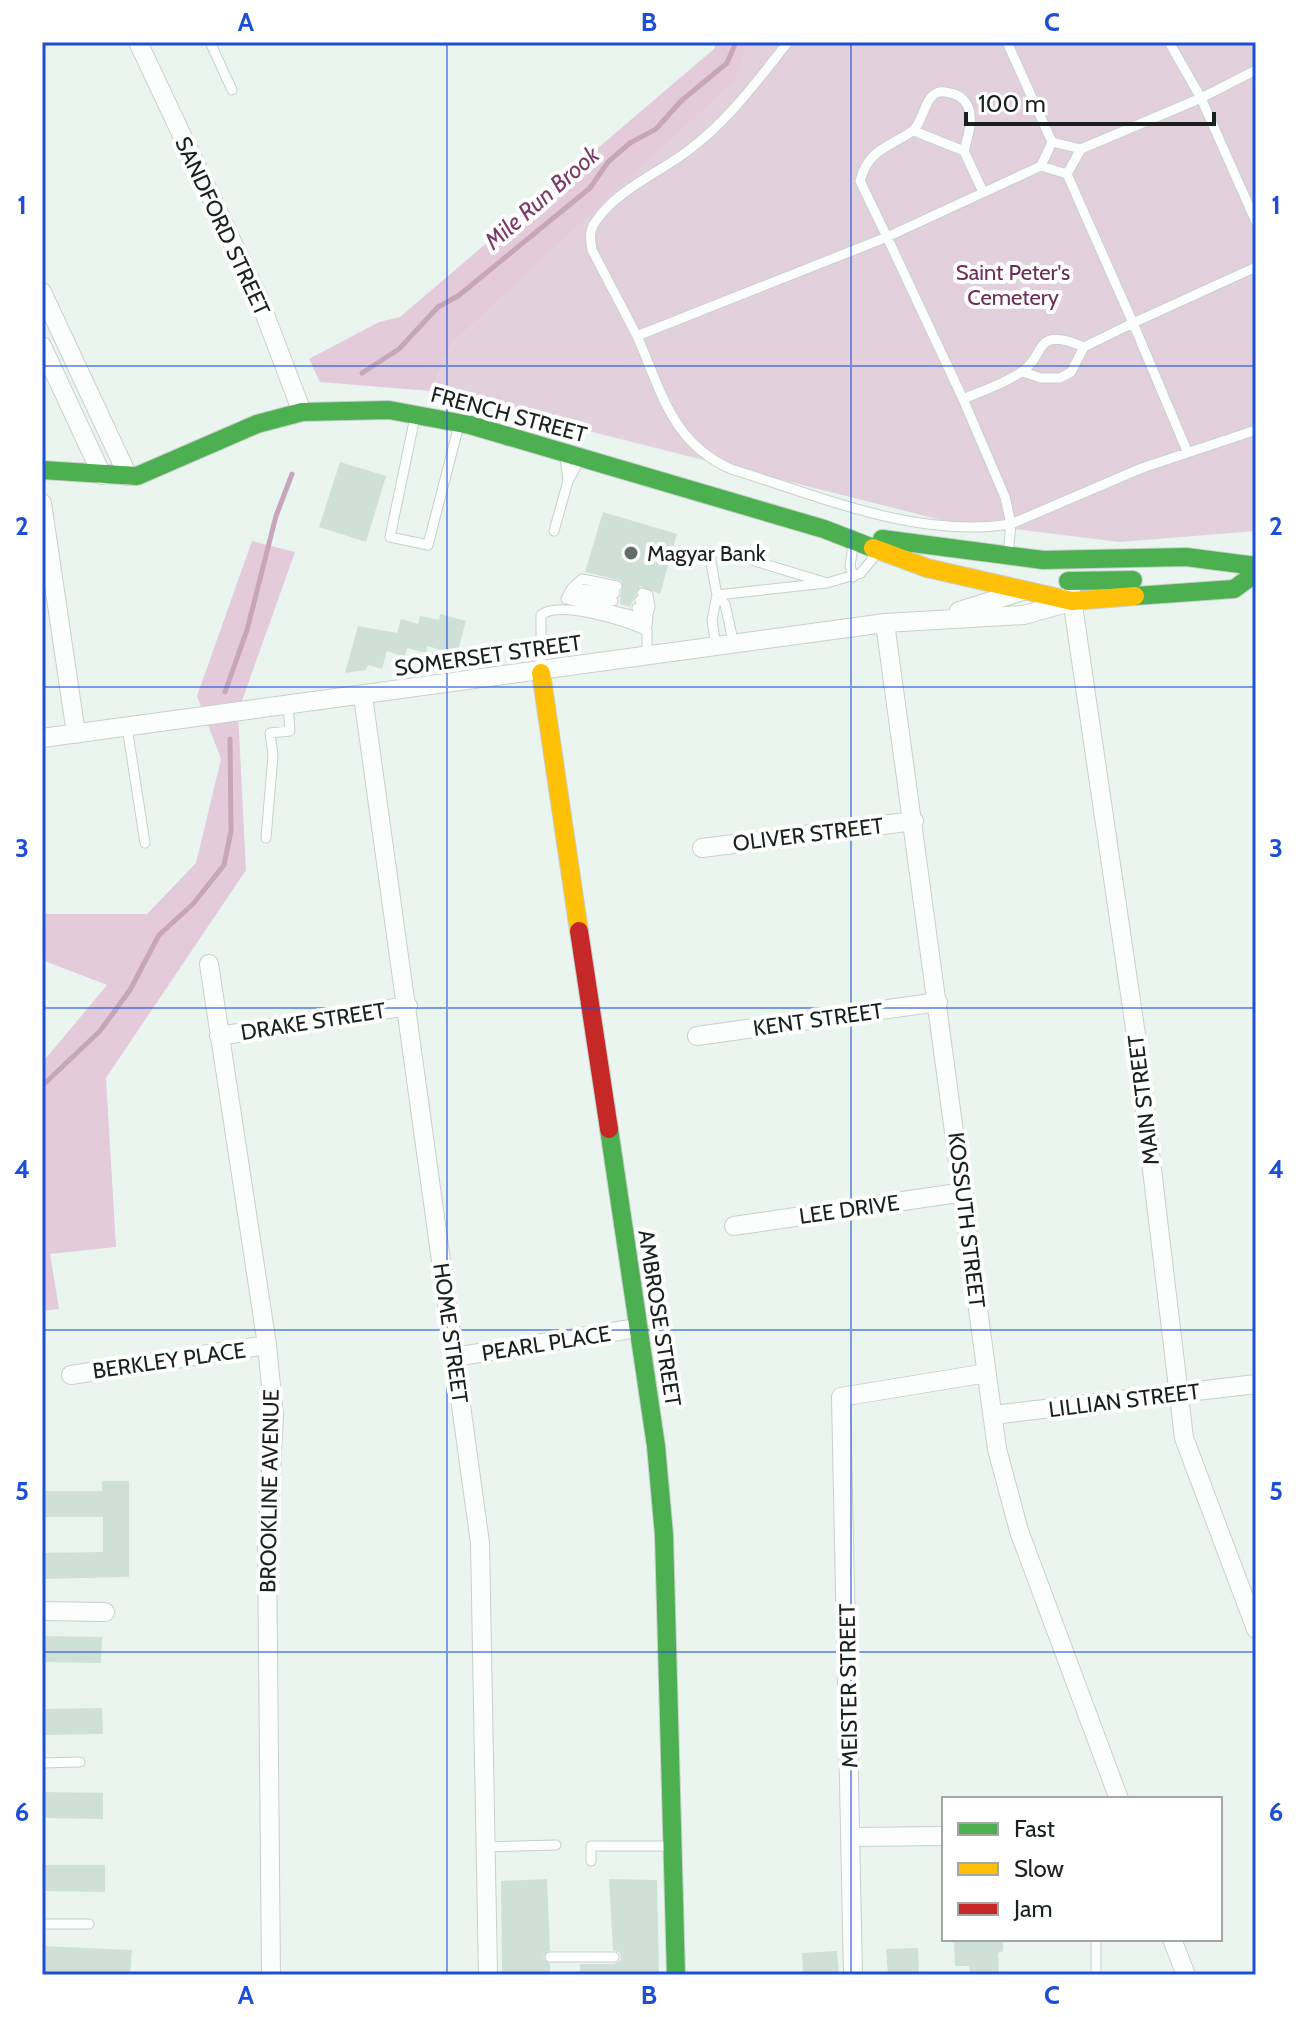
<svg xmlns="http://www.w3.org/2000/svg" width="1298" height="2017" viewBox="0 0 1298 2017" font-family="Cabin,sans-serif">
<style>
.green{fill:#e2d1dc}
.forest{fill:#e4cbdb}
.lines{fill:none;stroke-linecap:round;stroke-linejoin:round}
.stream{stroke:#c7a6bb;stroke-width:5}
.building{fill:#cee0d8}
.lane-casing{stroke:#c8d0cc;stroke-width:11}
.street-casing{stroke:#c8d0cc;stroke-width:20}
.fast-casing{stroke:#c8d0cc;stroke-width:20}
.slow-casing{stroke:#c8d0cc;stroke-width:20}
.jam-casing{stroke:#c8d0cc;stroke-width:20}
.lane{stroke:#fcfefd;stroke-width:9}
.street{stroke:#fcfefd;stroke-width:18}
.fast{stroke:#4caf50;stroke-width:18}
.slow{stroke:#ffc107;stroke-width:18}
.jam{stroke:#c62828;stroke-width:18}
.grid{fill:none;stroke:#1d4ed8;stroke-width:2;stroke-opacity:0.55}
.poi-dot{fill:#636b67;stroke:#fff;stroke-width:3}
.labels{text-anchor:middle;stroke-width:8;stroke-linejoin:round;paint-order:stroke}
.street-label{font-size:22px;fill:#1a201d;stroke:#fff}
.park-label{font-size:22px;fill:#6c2c58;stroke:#fff}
.poi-label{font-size:22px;fill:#1a201d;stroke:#fff;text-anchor:start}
.water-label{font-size:24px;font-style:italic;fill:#7c3a67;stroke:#fff}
.neatline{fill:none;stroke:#1d4ed8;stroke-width:3}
.grid-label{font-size:26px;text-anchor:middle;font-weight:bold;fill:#1d4ed8}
</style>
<rect width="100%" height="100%" fill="#ebf5f0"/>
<path class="green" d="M 749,42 L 1256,42 L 1256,531 L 1120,542 L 941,520 L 430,391 L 452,344 L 734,80 Z"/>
<path class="forest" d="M 714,42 L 749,42 L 735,80 L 452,344 L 430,391 L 320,382 L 309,359 L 379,322 L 400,317 L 715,48 Z
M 252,541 L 295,552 L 238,712 L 246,870 L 106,1078 L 116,1247 L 50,1254 L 59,1309 L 42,1311 L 42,1063 L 107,985 L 42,960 L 42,914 L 147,914 L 196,863 L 221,759 L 197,696 Z"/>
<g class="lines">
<path class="stream" d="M 362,373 L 399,349 L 438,307 L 458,296 L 590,188 L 608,162 L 630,143 L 656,129 L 681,101 L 727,63 L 736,42
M 225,692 L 247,630 L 276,516 L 292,474
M 42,1086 L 100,1031 L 130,990 L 159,935 L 193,904 L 224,865 L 231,831 L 230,739"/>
</g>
<path class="building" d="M 340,462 L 386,476 L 366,542 L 319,527 Z
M 603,512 L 677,534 L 660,594 L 640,586 L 630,607 L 620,604 L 622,581 L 585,572 Z
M 440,614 L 466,621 L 457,654 L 427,646 L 426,653 L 407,648 L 405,657 L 387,651 L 382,669 L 368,665 L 366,670 L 345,673 L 358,626 L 397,633 L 401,619 L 418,624 L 420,616 L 439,620 Z
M 102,1481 L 129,1481 L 129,1577 L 42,1579 L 42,1553 L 103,1552 L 103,1517 L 42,1517 L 42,1491 L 102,1491 Z
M 42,1636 L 102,1637 L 101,1663 L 42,1662 Z
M 102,1708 L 103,1734 L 42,1735 L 42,1709 Z
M 42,1792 L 103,1793 L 103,1819 L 42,1818 Z
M 42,1865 L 105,1865 L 105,1892 L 42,1891 Z
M 547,1879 L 550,1950 L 543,1958 L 550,1964 L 550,1975 L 502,1975 L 501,1881 Z
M 609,1879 L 657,1880 L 659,1975 L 580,1975 L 580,1964 L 614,1964 L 621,1960 L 620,1953 L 613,1950 Z
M 954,1939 L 1003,1939 L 1003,1951 L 998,1953 L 999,1975 L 970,1975 L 969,1966 L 955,1966 Z
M 42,1946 L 132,1950 L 130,1975 L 42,1973 Z
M 918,1948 L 919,1975 L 888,1975 L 886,1949 Z
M 837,1951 L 839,1975 L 803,1975 L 802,1953 Z"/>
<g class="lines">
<g class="lane-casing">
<path id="lane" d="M 210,42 L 232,90
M 1007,42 L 1052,142
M 1169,42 L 1201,98 L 1256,70
M 914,131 L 964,151
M 1041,166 L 1067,174 L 1081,149
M 1067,174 L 1133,323 L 1256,267
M 983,192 L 964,151 C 968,136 975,116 966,103 C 962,97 956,94 950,93 C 923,84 926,123 911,132 C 887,148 868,150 860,181 L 887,237 L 637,336 C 662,392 671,442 731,469 C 820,496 916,539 1011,524 L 1005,497 L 963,399 C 982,391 1003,384 1020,373 C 1048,355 1032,325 1084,347
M 637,336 L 592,250 C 590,239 589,230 596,221 C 618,189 659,173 689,150 C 729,120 757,81 788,42
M 1023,372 L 1041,378 L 1060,378 L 1071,372 L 1084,347 L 1133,323 L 1187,451
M 963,399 L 887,237 L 1041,166 L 1052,142 L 1081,149 L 1201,98 L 1256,222
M 415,417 L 390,537 L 428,545 L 459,425
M 565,456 L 568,481 L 579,461
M 554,531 L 568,481
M 1008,554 L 1011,524 L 1142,468 L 1256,430
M 853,577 L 850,566 L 853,545
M 827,583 L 717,595 L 709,552 L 725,552 L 827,583 L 861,573 L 877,553
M 572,588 L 582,579 L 617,586
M 615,593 L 572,588 L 566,599 L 635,616 L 647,624
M 642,593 L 648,595 L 650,607
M 569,598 L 584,596 L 613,601
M 640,600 L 650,607 L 648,614
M 637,608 L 648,614 L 647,626
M 716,646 L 712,620 L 717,595 L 725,604 L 734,645
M 541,669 L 541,615 C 560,600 626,621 647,631 L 647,656
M 127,727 L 145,843
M 266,838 L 273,755 L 270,733 L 290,731 L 288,706
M 42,1763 L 80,1762
M 484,1847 L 556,1845
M 591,1861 L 591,1846 L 669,1846
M 42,1924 L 89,1924
M 550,1957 L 614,1957
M 1096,1975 L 1096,1939"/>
</g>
<g class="street-casing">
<path id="street" d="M 138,42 L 259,299 L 302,412
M 42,292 L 128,476
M 42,346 L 102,475
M 42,503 L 76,734
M 1071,592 L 1136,1035 L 1184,1438 L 1256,1629
M 959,611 L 1023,591
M 885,623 L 997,1449 L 1019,1531 L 1119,1799
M 363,696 L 480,1543 L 488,1975
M 42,738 L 885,623 L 1024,615 L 1070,602
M 702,848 L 914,821
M 209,964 L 267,1345 L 274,1416 L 267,1545 L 271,1975
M 219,1036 L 408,1006
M 697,1036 L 938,1002
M 734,1226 L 964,1192
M 454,1357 L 637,1328
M 71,1375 L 267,1345
M 993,1415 L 1256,1384
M 42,1611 L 105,1612
M 852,1837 L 944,1836
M 1172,1939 L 1186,1975
M 853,1975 L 841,1397 L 987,1373"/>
</g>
<g class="fast-casing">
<path id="fast" d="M 42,470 L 137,476 L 257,424 L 302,412 L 389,410 L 470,425 L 824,529 L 873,548
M 882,539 L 1043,560 L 1186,557 L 1256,566
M 1068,581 L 1133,580
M 1135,596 L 1234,589 L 1256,573
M 609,1129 L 656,1446 L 664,1535 L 676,1975"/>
</g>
<g class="slow-casing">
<path id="slow" d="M 873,548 L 927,568 L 1072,601 L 1135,596
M 541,673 L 579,931"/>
</g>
<g class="jam-casing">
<path id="jam" d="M 579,931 L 609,1129"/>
</g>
<use href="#lane" class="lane"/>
<use href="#street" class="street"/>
<use href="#fast" class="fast"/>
<use href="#slow" class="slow"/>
<use href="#jam" class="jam"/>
</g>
<path class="grid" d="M 447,42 L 447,1975M 851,42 L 851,1975M 42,366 L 1256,366M 42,687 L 1256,687M 42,1008 L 1256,1008M 42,1330 L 1256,1330M 42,1652 L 1256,1652"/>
<circle class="poi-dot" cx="631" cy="553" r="8"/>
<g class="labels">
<g class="street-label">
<text transform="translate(223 226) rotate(65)" y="8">SANDFORD STREET</text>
<text transform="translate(509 414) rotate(15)" y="8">FRENCH STREET</text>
<text transform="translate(488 655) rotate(-8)" y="8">SOMERSET STREET</text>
<text transform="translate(808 834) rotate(-7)" y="8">OLIVER STREET</text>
<text transform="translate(818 1019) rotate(-8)" y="8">KENT STREET</text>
<text transform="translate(313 1021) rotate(-9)" y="8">DRAKE STREET</text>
<text transform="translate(1143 1100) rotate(-97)" y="8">MAIN STREET</text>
<text transform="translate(849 1209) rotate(-8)" y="8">LEE DRIVE</text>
<text transform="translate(967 1220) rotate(83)" y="8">KOSSUTH STREET</text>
<text transform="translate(660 1318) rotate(81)" y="8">AMBROSE STREET</text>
<text transform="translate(451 1333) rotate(82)" y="8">HOME STREET</text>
<text transform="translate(546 1343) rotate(-9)" y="8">PEARL PLACE</text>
<text transform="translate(169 1360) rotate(-8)" y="8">BERKLEY PLACE</text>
<text transform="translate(1124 1400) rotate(-7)" y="8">LILLIAN STREET</text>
<text transform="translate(269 1491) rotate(-89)" y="8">BROOKLINE AVENUE</text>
<text transform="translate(848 1686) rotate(-91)" y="8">MEISTER STREET</text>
</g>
<g class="park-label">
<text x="1013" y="280">Saint Peter's<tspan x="1013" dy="25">Cemetery</tspan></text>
</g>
<g class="poi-label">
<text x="647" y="561">Magyar Bank</text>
</g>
<g class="water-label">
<text transform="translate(542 198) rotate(-41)" y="8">Mile Run Brook</text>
</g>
</g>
<rect width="1298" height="2017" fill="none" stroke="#ffffff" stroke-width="88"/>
<rect x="942" y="1797" width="280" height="144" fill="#ffffff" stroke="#a3a6a5" stroke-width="2"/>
<rect x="958" y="1823" width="40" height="12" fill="#4caf50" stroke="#a3a6a5" stroke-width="2"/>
<text x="1014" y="1837" font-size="24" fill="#1a201d">Fast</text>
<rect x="958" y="1863" width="40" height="12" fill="#ffc107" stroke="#a3a6a5" stroke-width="2"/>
<text x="1014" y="1877" font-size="24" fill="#1a201d">Slow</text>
<rect x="958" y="1903" width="40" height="12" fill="#c62828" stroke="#a3a6a5" stroke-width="2"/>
<text x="1014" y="1917" font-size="24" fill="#1a201d">Jam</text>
<path d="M966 112v12h248v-12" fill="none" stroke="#1a201d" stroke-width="4"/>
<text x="978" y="112" font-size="24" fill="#1a201d" stroke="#ffffff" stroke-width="6" paint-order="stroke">100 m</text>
<rect x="44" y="44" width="1210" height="1929" class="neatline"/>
<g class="grid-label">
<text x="246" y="31">A</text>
<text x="649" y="31">B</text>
<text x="1052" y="31">C</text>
<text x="22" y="214">1</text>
<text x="1276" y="214">1</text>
<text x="22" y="535">2</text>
<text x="1276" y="535">2</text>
<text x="22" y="857">3</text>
<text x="1276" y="857">3</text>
<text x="22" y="1178">4</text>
<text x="1276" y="1178">4</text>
<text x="22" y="1500">5</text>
<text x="1276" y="1500">5</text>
<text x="22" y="1821">6</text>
<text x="1276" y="1821">6</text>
<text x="246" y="2004">A</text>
<text x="649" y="2004">B</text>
<text x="1052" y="2004">C</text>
</g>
</svg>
